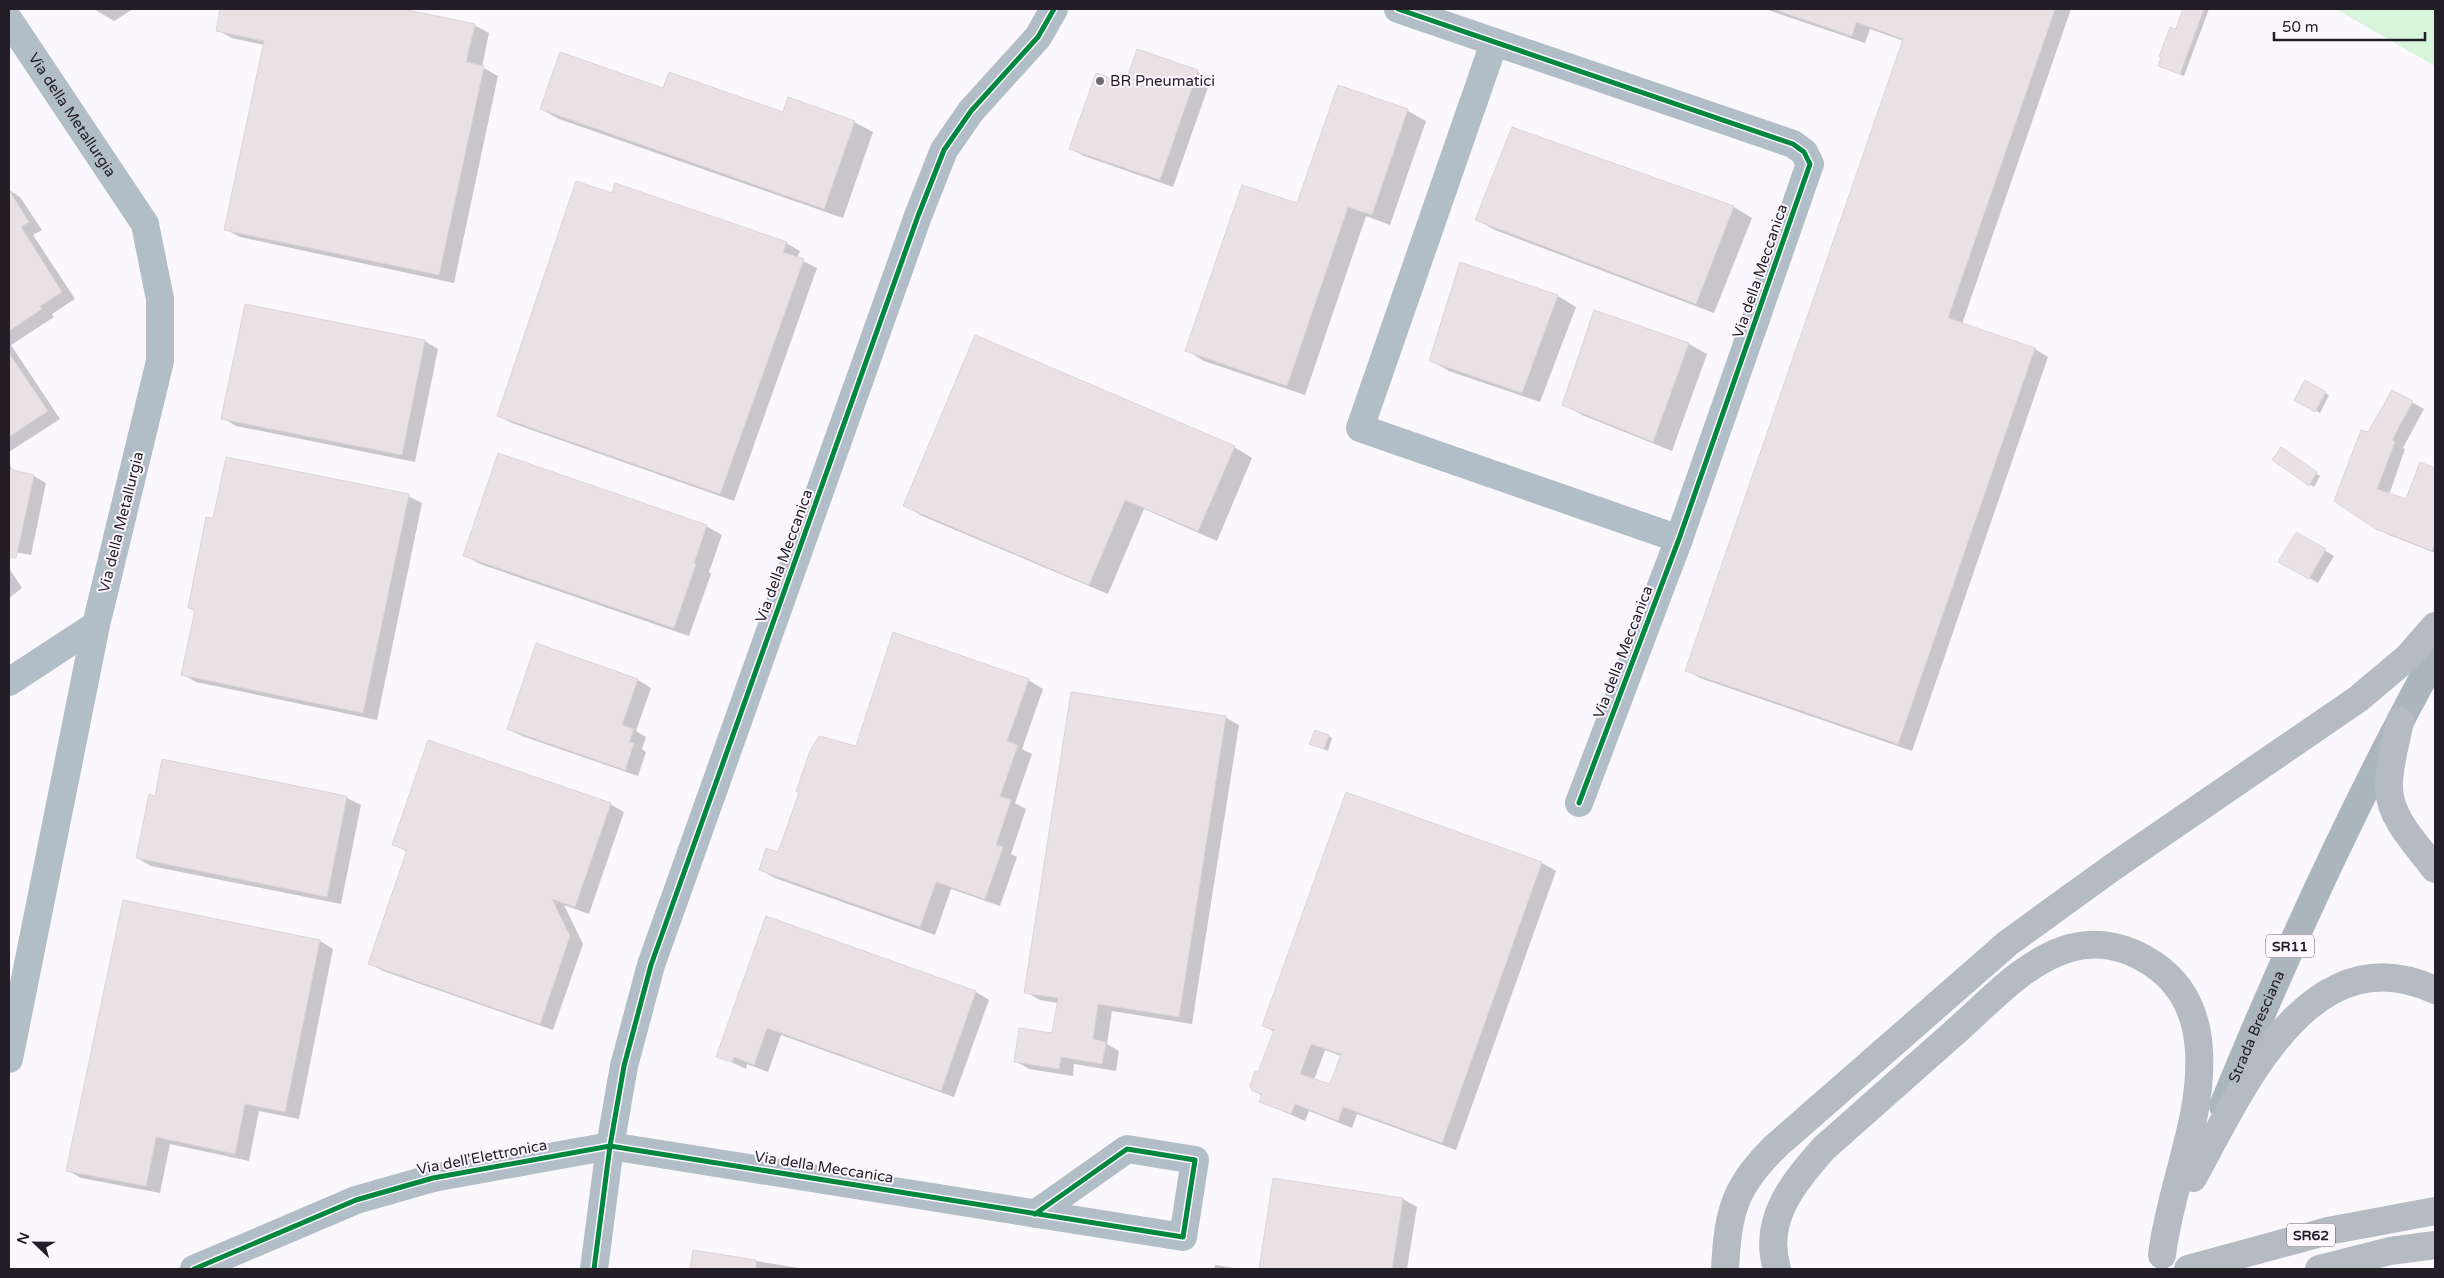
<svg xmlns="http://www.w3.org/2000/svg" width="2444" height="1278" viewBox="0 0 2444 1278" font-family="'Varela Round',sans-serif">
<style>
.green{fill:#d6f5db}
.shadow{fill:#0003;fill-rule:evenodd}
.building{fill:#e9e1e3;stroke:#dcd5d8;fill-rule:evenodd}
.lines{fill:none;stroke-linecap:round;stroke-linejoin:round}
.minor{stroke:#b1bdc7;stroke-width:28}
.major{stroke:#abb5be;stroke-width:28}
.highway{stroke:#b4bbc2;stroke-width:28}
.cycleway-casing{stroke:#fcf6ff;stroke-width:8}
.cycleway{stroke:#00873e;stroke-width:5}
.poi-dot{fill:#6f6a71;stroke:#fcf6ff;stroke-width:2}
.labels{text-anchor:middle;stroke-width:4;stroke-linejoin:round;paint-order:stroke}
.shield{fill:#fcf6ff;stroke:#645e66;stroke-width:1}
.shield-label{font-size:14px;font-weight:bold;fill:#231d25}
.poi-label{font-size:15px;fill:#231d25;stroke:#fcf6ff;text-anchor:start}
.street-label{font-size:15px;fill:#231d25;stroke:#fcf6ff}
</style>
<rect width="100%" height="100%" fill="#fbf8fd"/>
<path class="green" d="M 2336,9 L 2435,9 L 2435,66 Z"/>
<path class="shadow" d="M 94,9 L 133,9 L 114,21 Z
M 222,9 L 397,9 L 474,25 L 489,33 L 482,67 L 498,76 L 454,283 L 240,237 L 225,229 L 264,45 L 232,38 L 217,30 Z
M 1765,9 L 2071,9 L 1962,324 L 2035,349 L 2048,357 L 1912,751 L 1700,678 L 1686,670 L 1904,41 L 1870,29 L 1865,43 Z
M 2184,9 L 2209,9 L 2184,76 L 2164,68 Z
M 1197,72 L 1211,79 L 1173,187 L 1084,156 L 1071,149 L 1126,85 Z
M 1339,87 L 1408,111 L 1426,121 L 1390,225 L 1366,216 L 1305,395 L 1204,361 L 1186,350 L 1298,205 Z
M 664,90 L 784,113 L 854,122 L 873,132 L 843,218 L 559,119 L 541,109 Z
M 9,190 L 20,197 L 42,230 L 33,235 L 75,299 L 52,314 L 54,317 L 11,345 L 60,419 L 9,452 Z
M 612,195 L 786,243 L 800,251 L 797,258 L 817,268 L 734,501 L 512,423 L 499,416 Z
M 1734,207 L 1752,218 L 1714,313 L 1495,230 L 1477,220 Z
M 1461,264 L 1558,296 L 1576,307 L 1540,402 L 1449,371 L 1431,360 Z
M 246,305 L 425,341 L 438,349 L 415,462 L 236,426 L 223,418 Z
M 1595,311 L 1689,344 L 1707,354 L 1672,451 L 1582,415 L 1564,404 Z
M 2305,382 L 2329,395 L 2320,413 L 2296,399 Z
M 2392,391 L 2424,409 L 2403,448 L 2405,449 L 2389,495 L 2407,501 L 2421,463 L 2435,469 L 2435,553 L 2389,535 L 2377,528 L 2368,434 Z
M 1234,447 L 1252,458 L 1217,541 L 1144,509 L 1108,594 L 922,516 L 904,505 Z
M 2285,451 L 2320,476 L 2314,487 L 2274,460 Z
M 9,463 L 13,471 L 34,476 L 46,483 L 31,555 L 9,551 Z
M 408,496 L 422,503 L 377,720 L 196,682 L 182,674 L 196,611 L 189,608 L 214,520 Z
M 706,526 L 722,535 L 709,572 L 711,574 L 689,636 L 480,564 L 464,555 Z
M 2296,533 L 2334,556 L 2318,583 L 2280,561 Z
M 9,568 L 22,588 L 9,598 Z
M 537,645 L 638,680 L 651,688 L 636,731 L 646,737 L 642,749 L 646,752 L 638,776 L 522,736 L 508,729 Z
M 1028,680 L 1043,689 L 1022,749 L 1032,754 L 1015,803 L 1026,809 L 1011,854 L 1017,857 L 1000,906 L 951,889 L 935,935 L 775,878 L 760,870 L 778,853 L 856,748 Z
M 1225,717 L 1239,725 L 1192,1024 L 1112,1011 L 1107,1044 L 1119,1051 L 1116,1071 L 1074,1064 L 1073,1076 L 1029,1069 L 1015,1061 L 1053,1034 L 1058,1003 L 1040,1000 L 1026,992 Z
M 1329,736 L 1332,738 L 1328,751 L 1311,744 Z
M 163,760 L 347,798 L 361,805 L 341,904 L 151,866 L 137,858 L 156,797 Z
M 1347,793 L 1542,863 L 1556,871 L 1456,1150 L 1357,1114 L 1352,1128 L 1309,1111 L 1305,1121 L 1260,1101 L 1262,1096 L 1253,1090 L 1274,1032 L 1264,1026 ZM 1325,1050 L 1341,1056 L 1330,1086 L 1314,1080 Z
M 610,804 L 624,812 L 589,914 L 564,905 L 583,944 L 553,1030 L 383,971 L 369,963 L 407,852 L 394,844 Z
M 767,917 L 976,992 L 989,1000 L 954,1097 L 781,1035 L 768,1072 L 747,1064 L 746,1069 L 718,1056 Z
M 320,941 L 333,949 L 299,1119 L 259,1111 L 249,1161 L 170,1144 L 160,1193 L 81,1178 L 67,1170 Z
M 1274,1179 L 1403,1199 L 1417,1207 L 1407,1269 L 1260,1269 Z
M 694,1251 L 806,1269 L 691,1269 Z
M 1215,1265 L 1241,1269 L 1214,1269 Z"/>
<path class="building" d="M 220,9 L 403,9 L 475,24 L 466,62 L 484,66 L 439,275 L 224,230 L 264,41 L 216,31 Z
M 1779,9 L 2055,9 L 1948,318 L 2035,348 L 1898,744 L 1685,671 L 1903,39 L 1856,22 L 1852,36 L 1779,11 Z
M 2183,9 L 2204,9 L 2180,74 L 2158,66 L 2161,58 L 2159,57 L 2170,27 L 2176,29 Z
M 1137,49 L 1198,70 L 1160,180 L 1069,149 L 1096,73 L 1125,83 Z
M 560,52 L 663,88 L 669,72 L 783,112 L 788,97 L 855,121 L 824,209 L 540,109 Z
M 1338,85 L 1408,109 L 1372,215 L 1348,207 L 1287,386 L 1185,351 L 1242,185 L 1297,203 Z
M 1512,127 L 1734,206 L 1696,304 L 1475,220 Z
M 576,181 L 612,193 L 615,183 L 787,242 L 783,252 L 804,259 L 720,494 L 497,416 Z
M 9,190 L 29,222 L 21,227 L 62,292 L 40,306 L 42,309 L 9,331 Z
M 1460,262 L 1558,295 L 1522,393 L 1429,361 Z
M 245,304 L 425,340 L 402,455 L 221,419 Z
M 1594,310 L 1689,343 L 1653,442 L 1562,405 Z
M 975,335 L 1235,446 L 1198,531 L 1125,500 L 1089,585 L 903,506 Z
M 9,353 L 48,411 L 9,437 Z
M 2305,380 L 2326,392 L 2315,412 L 2294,400 Z
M 2392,390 L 2413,401 L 2392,440 L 2395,442 L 2377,489 L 2406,499 L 2420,462 L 2435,468 L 2435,541 L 2432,551 L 2376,529 L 2334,501 L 2361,430 L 2368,432 Z
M 2281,447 L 2317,472 L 2309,486 L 2272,460 Z
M 498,453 L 707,525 L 694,563 L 696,564 L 674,628 L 463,556 Z
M 226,457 L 409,494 L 363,713 L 181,675 L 195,610 L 188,608 L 206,517 L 213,518 Z
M 9,469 L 34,475 L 16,558 L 9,557 Z
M 2296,532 L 2326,549 L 2309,579 L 2278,562 Z
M 893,632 L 1029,679 L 1007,741 L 1018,745 L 1000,796 L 1011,800 L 996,845 L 1003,847 L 985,899 L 936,882 L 920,927 L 759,870 L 766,848 L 778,852 L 799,793 L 796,791 L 810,751 L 819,736 L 856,746 Z
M 536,643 L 638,679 L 622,725 L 634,729 L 629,742 L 634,743 L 625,770 L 507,729 Z
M 1071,692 L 1226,716 L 1179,1017 L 1098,1004 L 1093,1039 L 1106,1042 L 1102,1064 L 1061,1057 L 1059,1069 L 1014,1062 L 1019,1028 L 1052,1033 L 1058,998 L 1024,993 Z
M 1315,730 L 1329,735 L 1324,749 L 1309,744 Z
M 428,740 L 611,803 L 575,907 L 552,899 L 570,936 L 540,1024 L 368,964 L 407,850 L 392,845 Z
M 162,759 L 347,796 L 327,897 L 136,858 L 149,794 L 155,796 Z
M 1346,792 L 1542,862 L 1442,1143 L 1343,1107 L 1338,1121 L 1295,1104 L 1291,1114 L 1259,1102 L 1262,1094 L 1252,1091 L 1250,1085 L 1255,1071 L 1258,1072 L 1274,1030 L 1262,1026 ZM 1311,1044 L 1341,1054 L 1330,1084 L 1300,1074 Z
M 123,900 L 320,940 L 285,1112 L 245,1104 L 235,1154 L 156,1137 L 146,1186 L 66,1171 Z
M 766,916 L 976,991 L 941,1091 L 767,1028 L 754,1065 L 734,1057 L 732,1062 L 716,1057 Z
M 1273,1178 L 1403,1198 L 1392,1269 L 1259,1269 Z
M 693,1250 L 756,1260 L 756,1269 L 690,1269 Z"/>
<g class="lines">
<g class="minor">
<path d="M 1398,9 L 1793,144 L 1804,152 L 1810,164 L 1679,539 L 1579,803"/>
<path id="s1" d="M 9,20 L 145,224 L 160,299 L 160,361 L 96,625 L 9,1059"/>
<path d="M 1494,43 L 1360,428 L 1679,539"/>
<path d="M 9,682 L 96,625"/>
<path d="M 194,1269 L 356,1200 L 433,1178 L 610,1146 L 1183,1237 L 1195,1160 L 1127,1149 L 1035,1214"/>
<path d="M 594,1269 L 610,1146 L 624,1066 L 651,965 L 918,216 L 944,150 L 971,111 L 1038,37 L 1054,9"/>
</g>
<path class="major" id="s2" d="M 2223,1106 C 2286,952 2355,802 2435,656"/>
<path class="highway" d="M 2400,721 C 2396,742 2388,767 2389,789 C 2390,819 2418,846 2435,869
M 2193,1178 C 2240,1093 2309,931 2435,990
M 1725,1269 C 1728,1212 1734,1186 1777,1145 L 2008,943 L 2113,867 L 2358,699 L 2408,657 L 2435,626
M 1777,1269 C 1762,1220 1793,1183 1824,1148 C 1868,1109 1911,1071 1955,1032 C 1989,1002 2025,961 2070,948 C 2099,940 2128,947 2153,964 C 2183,984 2197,1015 2199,1051 C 2203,1120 2170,1187 2162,1255
M 2188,1269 L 2328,1231 L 2435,1211
M 2319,1269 L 2390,1251 L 2435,1245"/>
<g class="cycleway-casing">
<path id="cycleway" d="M 1398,9 L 1793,144 L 1804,152 L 1810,164 L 1679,539 L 1579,803
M 194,1269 L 356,1200 L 433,1178 L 610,1146 L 1183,1237 L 1195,1160 L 1127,1149 L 1035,1214
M 594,1269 L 610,1146 L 624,1066 L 651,965 L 918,216 L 944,150 L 971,111 L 1038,37 L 1054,9"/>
</g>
<use href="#cycleway" class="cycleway"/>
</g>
<circle class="poi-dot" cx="1100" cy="81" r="5"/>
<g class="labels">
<g class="shield">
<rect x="2266" y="934.5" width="48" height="23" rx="4"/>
<rect x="2287" y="1223.5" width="48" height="23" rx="4"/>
</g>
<g class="shield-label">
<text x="2290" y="951">SR11</text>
<text x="2311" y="1240">SR62</text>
</g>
<g class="poi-label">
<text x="1110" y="86">BR Pneumatici</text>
</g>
<g class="street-label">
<text dy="5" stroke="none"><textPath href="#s1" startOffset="114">Via della Metallurgia</textPath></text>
<text transform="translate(1760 271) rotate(-71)" y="5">Via della Meccanica</text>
<text transform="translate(121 522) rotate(-76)" y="5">Via della Metallurgia</text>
<text transform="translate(784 556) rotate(-70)" y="5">Via della Meccanica</text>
<text transform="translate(1623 652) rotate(-69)" y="5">Via della Meccanica</text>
<text dy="5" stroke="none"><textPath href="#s2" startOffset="86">Strada Bresciana</textPath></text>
<text transform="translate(482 1157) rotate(-11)" y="5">Via dell'Elettronica</text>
<text transform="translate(824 1167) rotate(9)" y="5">Via della Meccanica</text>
</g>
</g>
<rect width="2444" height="1278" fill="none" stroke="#231d25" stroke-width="20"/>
<g transform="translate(35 1243) rotate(292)" stroke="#fcf6ff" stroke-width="4" paint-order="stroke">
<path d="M0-4L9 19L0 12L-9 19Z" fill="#231d25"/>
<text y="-8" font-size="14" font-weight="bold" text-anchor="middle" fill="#231d25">N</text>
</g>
<path d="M2274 32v8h151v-8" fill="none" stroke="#231d25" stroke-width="2.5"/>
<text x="2282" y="32" font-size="15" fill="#231d25" stroke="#fcf6ff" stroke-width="4" paint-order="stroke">50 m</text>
</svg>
